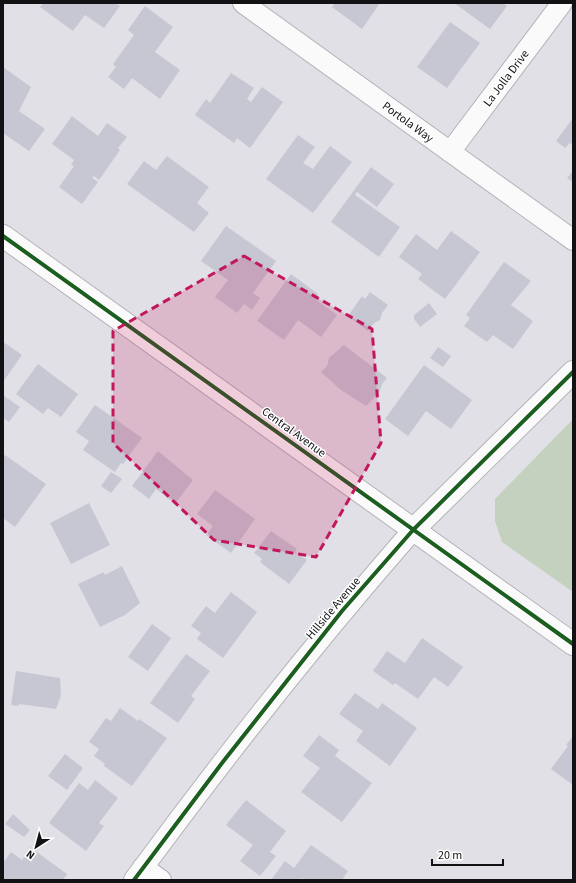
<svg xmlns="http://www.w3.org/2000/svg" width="576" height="883" viewBox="0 0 576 883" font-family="'Source Sans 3',sans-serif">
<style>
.green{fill:#c4d1be}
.building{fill:#c7c7d4}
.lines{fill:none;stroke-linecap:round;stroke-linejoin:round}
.street-casing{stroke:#b4b3b8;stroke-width:22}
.secondary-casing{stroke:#b4b3b8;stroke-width:24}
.street{stroke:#fafafb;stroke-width:20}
.secondary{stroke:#fafafb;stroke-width:22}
.cycleway-casing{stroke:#fff;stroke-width:6}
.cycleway{stroke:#1b5e20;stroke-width:4}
.marked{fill:#c2185b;fill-opacity:0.2;stroke:#c2185b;stroke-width:3;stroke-dasharray:8 5;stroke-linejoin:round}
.labels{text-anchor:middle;stroke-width:3;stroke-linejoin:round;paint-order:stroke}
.street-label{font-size:12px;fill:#121215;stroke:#fff}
</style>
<rect width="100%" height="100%" fill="#e1e0e6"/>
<path class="green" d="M 573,419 L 573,592 L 502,542 L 495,521 L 495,499 Z"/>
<path class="building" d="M 43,3 L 116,3 L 120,6 L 104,28 L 85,15 L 73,31 L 40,7 Z
M 335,3 L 380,3 L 362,29 L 332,7 Z
M 454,3 L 503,3 L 507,6 L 490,29 Z
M 145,6 L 173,27 L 155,52 L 180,70 L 160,99 L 132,78 L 124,89 L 108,77 L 116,67 L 113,64 L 134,35 L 128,30 Z
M 450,22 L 480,43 L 447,88 L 417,67 Z
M 3,67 L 31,87 L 19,111 L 45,129 L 29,151 L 3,133 Z
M 231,73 L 254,88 L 247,99 L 251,102 L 262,87 L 283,102 L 250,148 L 237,138 L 234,143 L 195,115 L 206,99 L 210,103 Z
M 72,116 L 98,136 L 107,123 L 127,137 L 118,148 L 120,150 L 99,180 L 94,176 L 92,178 L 98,182 L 82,204 L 59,187 L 74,166 L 71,165 L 74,160 L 52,144 Z
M 573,118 L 573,145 L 570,143 L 565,148 L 556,141 Z
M 298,135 L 315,147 L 303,163 L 313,169 L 330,146 L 352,162 L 313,213 L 266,179 Z
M 167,156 L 209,187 L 197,203 L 209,213 L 194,232 L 127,184 L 144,161 L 156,170 Z
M 371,167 L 394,184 L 377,207 L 357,192 L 355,195 L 400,227 L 379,257 L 331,222 Z
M 573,171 L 573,182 L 567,178 Z
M 226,226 L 276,261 L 253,293 L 260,298 L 252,310 L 244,304 L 237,313 L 215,297 L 228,280 L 201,261 Z
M 451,231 L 480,252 L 445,299 L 418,279 L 422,274 L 399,257 L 416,234 L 437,250 Z
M 504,262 L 531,281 L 511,305 L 533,321 L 513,349 L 493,335 L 487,342 L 464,326 L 470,318 L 466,315 Z
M 291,274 L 318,294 L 315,299 L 337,315 L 321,337 L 298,320 L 284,340 L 257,321 Z
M 370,292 L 388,305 L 382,313 L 380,320 L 374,323 L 368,331 L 348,316 L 362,296 L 365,299 Z
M 429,303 L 437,314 L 420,327 L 414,319 L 414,315 Z
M 5,343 L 22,355 L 3,382 L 3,344 Z
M 344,345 L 387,378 L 382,384 L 379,393 L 366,406 L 341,390 L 321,372 L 327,366 L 329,358 Z
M 438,347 L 451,356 L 443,367 L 430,358 Z
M 38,364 L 78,394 L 61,417 L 48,408 L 43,414 L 16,394 Z
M 424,365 L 472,400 L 451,429 L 426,411 L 408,436 L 385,419 Z
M 4,396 L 20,407 L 9,422 L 3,418 Z
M 95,405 L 142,438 L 123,464 L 121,463 L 115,472 L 83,450 L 89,441 L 76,432 Z
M 158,451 L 193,480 L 175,504 L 156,489 L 149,499 L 132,486 Z
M 5,455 L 46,484 L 15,527 L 3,518 L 3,457 Z
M 111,472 L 122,479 L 111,493 L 101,486 Z
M 215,490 L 255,519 L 231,553 L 206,535 L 213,526 L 197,514 Z
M 89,503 L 110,545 L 71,564 L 50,523 Z
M 271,531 L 297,549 L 295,552 L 307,560 L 289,584 L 260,562 L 262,559 L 254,553 Z
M 122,566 L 140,603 L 125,615 L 100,627 L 78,584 L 104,572 L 105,575 Z
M 231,592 L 257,612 L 223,658 L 197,639 L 201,633 L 191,626 L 206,606 L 215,613 Z
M 152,624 L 171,638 L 148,671 L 128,657 Z
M 422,638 L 463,667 L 448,687 L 434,677 L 418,699 L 395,683 L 393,685 L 373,671 L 387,651 L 405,663 Z
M 186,654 L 210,671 L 191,696 L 195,699 L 178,723 L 150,703 Z
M 16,671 L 60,678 L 61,695 L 56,709 L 19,704 L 19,706 L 11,705 Z
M 355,693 L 378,709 L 382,703 L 417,728 L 390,766 L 356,741 L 363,731 L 339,714 Z
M 120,708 L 138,721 L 139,719 L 167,738 L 132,786 L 104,766 L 105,764 L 94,756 L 99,749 L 89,742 L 106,718 L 111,721 Z
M 319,735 L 339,750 L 335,756 L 372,783 L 342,822 L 301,792 L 320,768 L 303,756 Z
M 573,736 L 573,785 L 551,769 L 568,746 L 566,745 Z
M 65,754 L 83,768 L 67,790 L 48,776 Z
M 95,780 L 118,798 L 99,823 L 104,826 L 86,851 L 49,823 L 79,783 L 88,790 Z
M 246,800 L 286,831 L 270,852 L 276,856 L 260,876 L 240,861 L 253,845 L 226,825 Z
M 13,814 L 30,830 L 24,837 L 5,824 Z
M 311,845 L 348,871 L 342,880 L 305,880 L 302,878 L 300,880 L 271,880 L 285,861 L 294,868 Z
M 30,847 L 67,874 L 63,880 L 3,880 L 3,863 L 11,852 L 22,860 Z"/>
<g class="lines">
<g class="street-casing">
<path id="street" d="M 243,3 L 573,240
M 450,152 L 562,3
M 143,867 L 161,880
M 134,880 C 222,760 315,642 413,530"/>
</g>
<g class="secondary-casing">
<path id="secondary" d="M 3,236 L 573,644
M 413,530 L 573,372"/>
</g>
<use href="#street" class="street"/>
<use href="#secondary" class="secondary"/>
<g class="cycleway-casing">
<path id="cycleway" d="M 3,236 L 573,644
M 134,880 L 222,763 L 342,611 L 413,530 L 573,372"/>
</g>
<use href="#cycleway" class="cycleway"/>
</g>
<path class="marked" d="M 244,256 L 372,329 L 381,443 L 316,557 L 214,540 L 113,443 L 113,331 Z"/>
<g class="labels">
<g class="street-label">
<text transform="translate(506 78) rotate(-53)" y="4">La Jolla Drive</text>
<text transform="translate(408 122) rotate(36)" y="4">Portola Way</text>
<text transform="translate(294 432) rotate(36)" y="4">Central Avenue</text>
<text transform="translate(333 608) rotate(-50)" y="4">Hillside Avenue</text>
</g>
</g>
<rect width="576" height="883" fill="none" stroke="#121215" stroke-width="8"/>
<g transform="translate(36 847) rotate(216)" stroke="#ffffff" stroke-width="3" paint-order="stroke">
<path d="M0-3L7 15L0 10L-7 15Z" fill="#121215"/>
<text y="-6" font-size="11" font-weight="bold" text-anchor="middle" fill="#121215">N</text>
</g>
<path d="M432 859v6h71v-6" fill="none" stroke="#121215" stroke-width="2"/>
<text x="438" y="859" font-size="12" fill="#121215" stroke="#ffffff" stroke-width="3" paint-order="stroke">20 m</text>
</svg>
